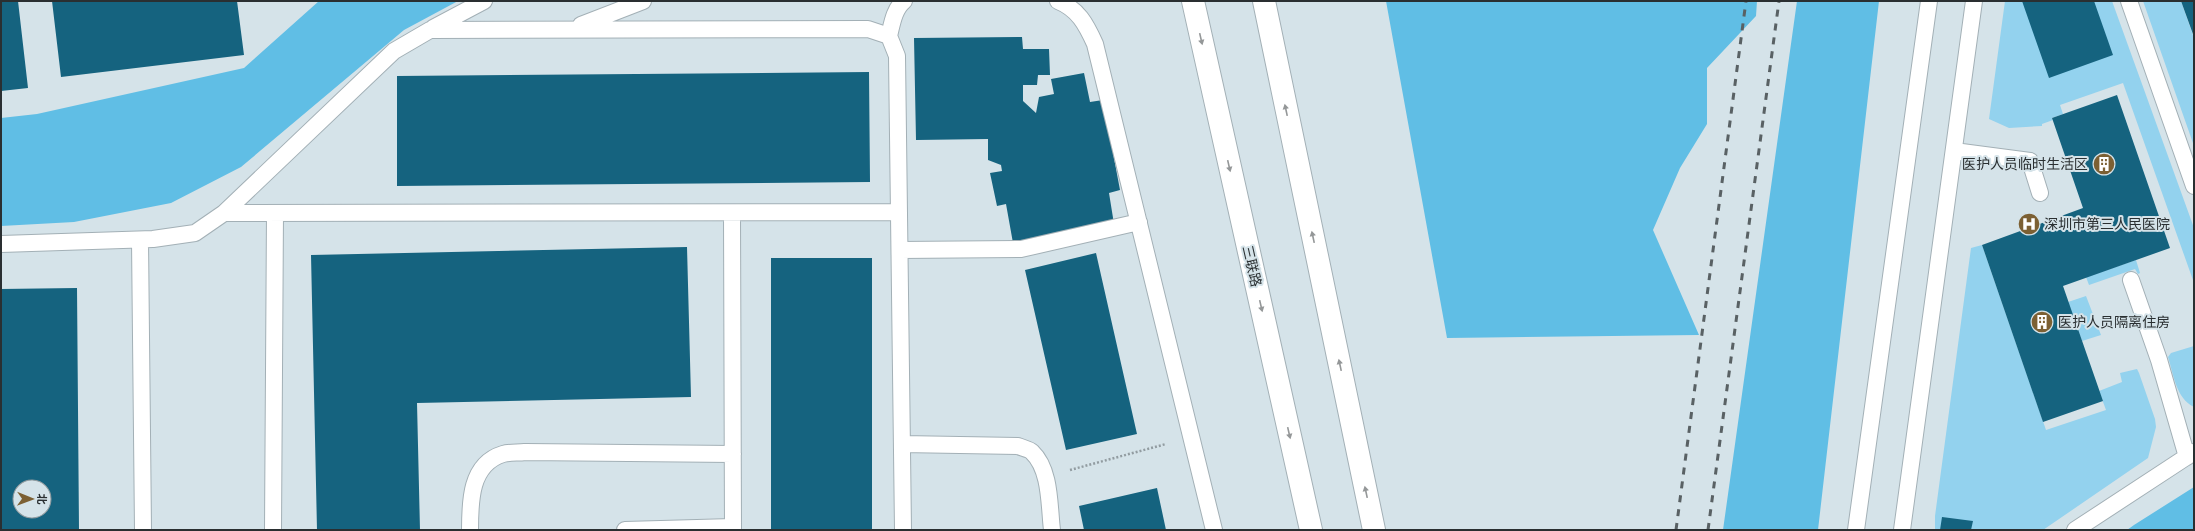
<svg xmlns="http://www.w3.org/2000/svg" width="2195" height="531" viewBox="0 0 2195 531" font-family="Commissioner,'Noto Sans SC',sans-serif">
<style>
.green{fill:#93d2ee}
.forest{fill:#60bee5}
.building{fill:#15637f;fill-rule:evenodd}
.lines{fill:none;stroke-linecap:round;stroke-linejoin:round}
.lane-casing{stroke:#a3b0b6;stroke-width:18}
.secondary-casing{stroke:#a3b0b6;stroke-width:24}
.path{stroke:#929ca1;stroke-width:2.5;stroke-dasharray:2 2;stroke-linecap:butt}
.lane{stroke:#fff;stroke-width:16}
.secondary{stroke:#fff;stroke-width:22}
.rail{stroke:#596164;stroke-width:3;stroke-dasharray:7 7;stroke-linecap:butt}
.oneway{fill:#949798}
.labels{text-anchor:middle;stroke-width:4;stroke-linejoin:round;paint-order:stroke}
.poi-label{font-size:14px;fill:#2a2f31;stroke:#d5e3e9;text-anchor:start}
.street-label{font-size:14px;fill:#2a2f31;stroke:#d5e3e9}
</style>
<rect width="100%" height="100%" fill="#d5e3e9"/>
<path class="green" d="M 2005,1 L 2112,1 L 2194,228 L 2194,283 L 2123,83 L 2060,105 L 2063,114 L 2052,118 L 2053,120 L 2042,124 L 2042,126 L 2009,128 L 1989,119 Z
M 2143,1 L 2181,1 L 2194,38 L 2194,146 Z
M 1982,245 L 2046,430 L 2106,410 L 2099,391 L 2122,382 L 2120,373 L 2137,369 L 2139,373 L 2155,419 L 2156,427 L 2148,458 L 2043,530 L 1935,530 L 1935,516 L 1971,248 Z
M 2136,260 L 2140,273 L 2138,274 L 2135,269 L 2089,285 L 2086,277 Z
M 2086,296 L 2101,335 L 2082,341 L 2068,302 Z
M 2194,346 L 2194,407 C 2176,398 2174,376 2168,357 L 2171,353 Z"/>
<path class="forest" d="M 319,1 L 458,1 L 404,30 L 241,167 L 171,203 L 74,222 L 1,226 L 1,118 L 37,114 L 244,68 Z
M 1386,1 L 1757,1 L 1756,16 L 1707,68 L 1707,124 L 1680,168 L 1653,230 L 1699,335 L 1447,338 Z
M 1797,1 L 1879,1 L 1818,530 L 1723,530 Z
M 2194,487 L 2194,530 L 2127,530 L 2134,525 Z"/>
<path class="building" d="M 1,1 L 18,1 L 28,88 L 1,91 Z
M 52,1 L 237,1 L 244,55 L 61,77 Z
M 2022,1 L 2094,1 L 2113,55 L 2049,78 Z
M 2181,1 L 2194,1 L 2194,37 Z
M 1022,37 L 1023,49 L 1049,49 L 1050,75 L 1038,75 L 1037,85 L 1023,85 L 1023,101 L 1036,113 L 1039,97 L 1054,94 L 1051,79 L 1084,73 L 1090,102 L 1103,100 L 1120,190 L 1109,193 L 1114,224 L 1013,243 L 1006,204 L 997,206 L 990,173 L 1002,171 L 1001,165 L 988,160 L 988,139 L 916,140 L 914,38 Z
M 869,72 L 870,182 L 397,186 L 397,76 Z
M 2117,95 L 2170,248 L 2063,286 L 2103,401 L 2043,422 L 1982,245 L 2083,208 L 2052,118 Z
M 687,247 L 691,397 L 417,403 L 420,530 L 317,530 L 311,255 Z
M 1096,253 L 1137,434 L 1066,450 L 1025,270 Z
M 771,258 L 872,258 L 872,530 L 771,530 Z
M 77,288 L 79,530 L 1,530 L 1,289 ZM 20,487 L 44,487 L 44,511 L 20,511 Z
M 1157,488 L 1166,530 L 1084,530 L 1079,506 Z
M 1942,517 L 1973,521 L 1971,530 L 1940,530 Z"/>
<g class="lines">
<g class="lane-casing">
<path id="lane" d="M 1058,1 C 1078,9 1086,24 1095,44 L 1214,530
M 2129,1 L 2194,186
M 581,25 L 643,1
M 433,28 L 484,1
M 889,36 C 892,24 894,9 904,1
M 1954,151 L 2030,161 L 2040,193
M 224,213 L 899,212
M 732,213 L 733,530
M 140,240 L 143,530
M 1,244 L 153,239 L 195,233 L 224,213 L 394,51 L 430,30 L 868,29 L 889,36 L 897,56 L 903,530
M 900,250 L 1021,249 L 1139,222
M 2131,280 L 2159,360 L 2187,457
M 902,444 L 1018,446 C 1022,448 1029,449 1032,452 C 1051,470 1049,506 1052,530
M 273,530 L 275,213
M 470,530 C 470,502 470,464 503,454 C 510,452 518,453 525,452 L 733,454
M 625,530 L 733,527
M 1856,530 L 1929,1
M 1902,530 L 1974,1
M 2075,530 L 2194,452"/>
</g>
<g class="secondary-casing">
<path id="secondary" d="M 1193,1 L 1311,530
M 1264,1 L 1374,530"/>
</g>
<path class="path" d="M 1070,470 L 1166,444"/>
<use href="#lane" class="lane"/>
<use href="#secondary" class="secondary"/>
<path class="rail" d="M 1676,530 L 1746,1
M 1708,530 L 1779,1"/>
</g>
<defs><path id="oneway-solid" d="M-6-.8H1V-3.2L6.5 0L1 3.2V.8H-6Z"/></defs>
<g class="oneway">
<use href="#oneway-solid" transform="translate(1201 39) rotate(77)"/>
<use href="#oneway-solid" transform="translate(1286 110) rotate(-102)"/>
<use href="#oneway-solid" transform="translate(1229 166) rotate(77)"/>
<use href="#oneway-solid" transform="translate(1313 237) rotate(-102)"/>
<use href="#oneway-solid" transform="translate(1261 306) rotate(77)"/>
<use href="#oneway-solid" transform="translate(1340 365) rotate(-102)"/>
<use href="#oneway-solid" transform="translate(1289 433) rotate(77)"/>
<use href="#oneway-solid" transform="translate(1366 492) rotate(-102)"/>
</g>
<defs>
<g id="building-disc" transform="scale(1.15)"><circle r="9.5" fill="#7c6033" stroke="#d5e3e9"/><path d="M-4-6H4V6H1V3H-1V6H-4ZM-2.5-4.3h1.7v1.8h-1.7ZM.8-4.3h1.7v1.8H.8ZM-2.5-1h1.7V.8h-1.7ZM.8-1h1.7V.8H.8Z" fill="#fff"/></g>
<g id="hospital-disc" transform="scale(1.15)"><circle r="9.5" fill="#7c6033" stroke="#d5e3e9"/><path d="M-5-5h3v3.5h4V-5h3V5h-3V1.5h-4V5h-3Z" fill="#fff"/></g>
</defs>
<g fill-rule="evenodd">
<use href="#building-disc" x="2104" y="164"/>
<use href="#hospital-disc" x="2029" y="224"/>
<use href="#building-disc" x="2042" y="322"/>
</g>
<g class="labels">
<g class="poi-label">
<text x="2088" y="169" text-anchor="end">医护人员临时生活区</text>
<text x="2044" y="229">深圳市第三人民医院</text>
<text x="2058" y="327">医护人员隔离住房</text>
</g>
<g class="street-label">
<text transform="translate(1252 266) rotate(77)" y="5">三联路</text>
</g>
</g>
<rect width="2195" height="531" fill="none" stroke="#2a2f31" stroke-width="4"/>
<g transform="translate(32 499) rotate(91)"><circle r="19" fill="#d5e3e9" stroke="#919b9f"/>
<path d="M0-3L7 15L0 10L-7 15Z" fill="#7c6033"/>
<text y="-6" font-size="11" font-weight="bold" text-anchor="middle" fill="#2a2f31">北</text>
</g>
</svg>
